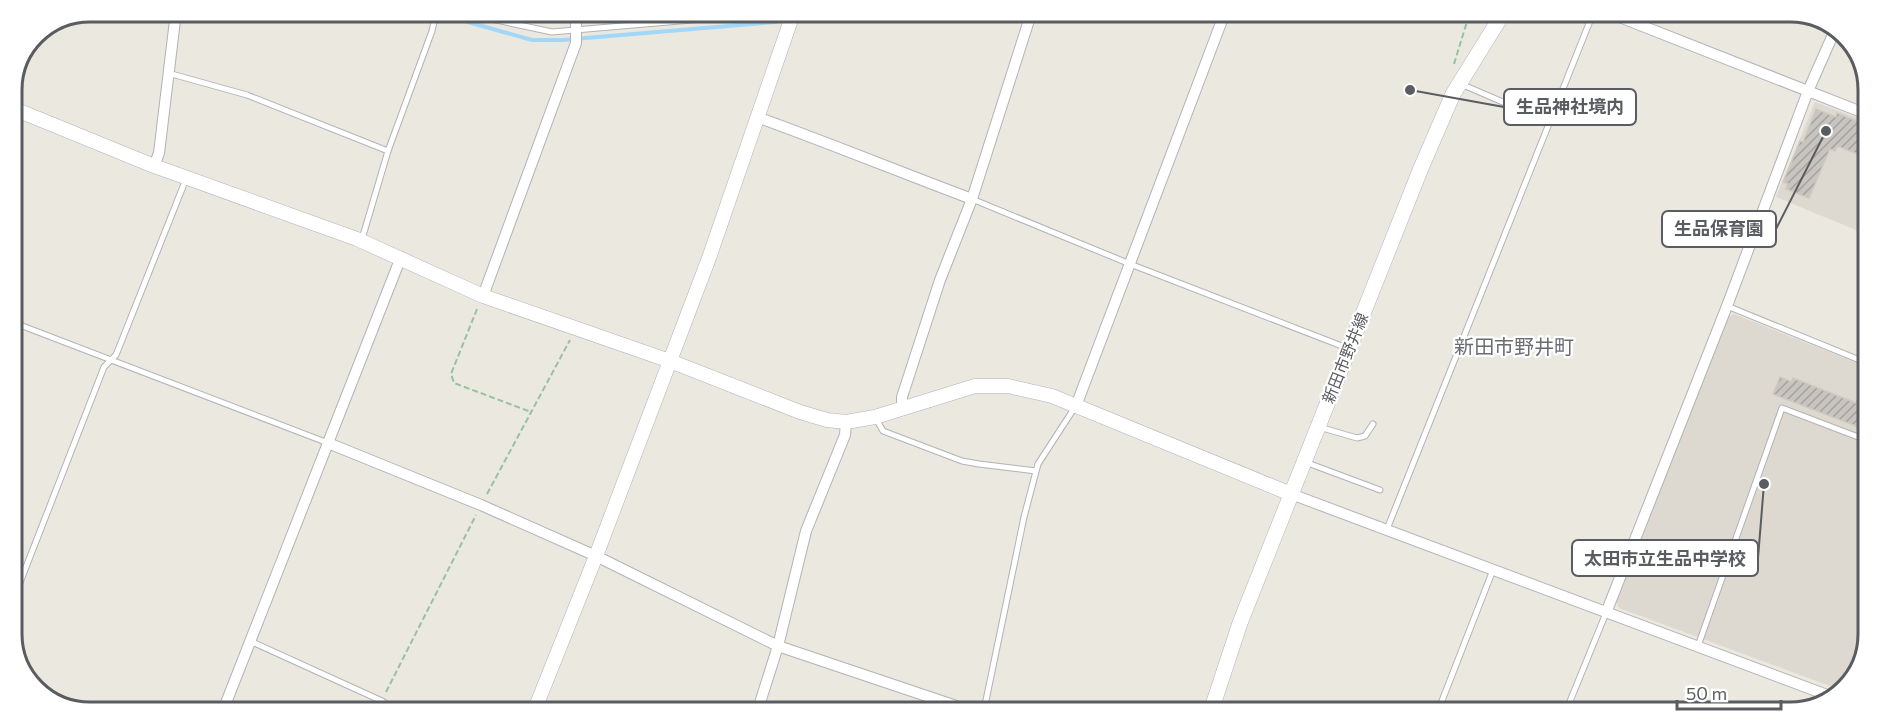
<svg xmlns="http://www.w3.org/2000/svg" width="1881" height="724" viewBox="0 0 1881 724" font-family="Commissioner,'Noto Sans JP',sans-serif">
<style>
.education{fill:#ddd9d1}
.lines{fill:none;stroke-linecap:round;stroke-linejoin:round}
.stream{stroke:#a2d7f8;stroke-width:4}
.building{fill:url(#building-hatch);stroke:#cfc9bf;stroke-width:1.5}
.service-casing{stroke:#b1b3b7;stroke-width:7}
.minor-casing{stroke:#b1b3b7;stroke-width:12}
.tertiary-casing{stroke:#b1b3b7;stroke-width:15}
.secondary-casing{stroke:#b2b5ba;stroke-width:16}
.path{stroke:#98c1a0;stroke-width:2;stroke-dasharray:6 3;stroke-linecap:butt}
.service{stroke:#fff;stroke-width:5}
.minor{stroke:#fff;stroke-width:10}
.tertiary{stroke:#fff;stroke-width:14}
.secondary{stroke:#fff;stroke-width:15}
.labels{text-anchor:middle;stroke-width:4.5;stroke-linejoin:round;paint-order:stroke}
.street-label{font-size:16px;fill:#595c60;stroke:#fff}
.quarter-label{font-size:20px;fill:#6a6e72;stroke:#fff}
.rim{fill:none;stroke:#595c60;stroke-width:3}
.leader{fill:none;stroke:#595c60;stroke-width:2}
.callout-dot{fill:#595c60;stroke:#fff;stroke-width:2}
.callout{fill:#fff;stroke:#595c60;stroke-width:2}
.callout-label{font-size:18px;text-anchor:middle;font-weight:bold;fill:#595c60}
</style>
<defs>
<pattern id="building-hatch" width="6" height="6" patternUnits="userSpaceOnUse" patternTransform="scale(1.5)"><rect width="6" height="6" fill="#c8c4bf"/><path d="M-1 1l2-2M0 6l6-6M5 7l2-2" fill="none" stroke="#a5a29f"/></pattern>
</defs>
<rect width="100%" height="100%" fill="#ebe8e0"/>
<path class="education" d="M 1815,102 L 1869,122 L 1868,235 L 1776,197 Z
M 1734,314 L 1867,367 L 1865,659 L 1841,690 L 1619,608 L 1616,601 L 1727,318 Z"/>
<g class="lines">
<path class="stream" d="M 436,13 L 532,40 L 562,40 L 775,22
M 805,21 L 999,14"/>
</g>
<path class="building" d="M 1816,109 L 1836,117 L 1837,113 L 1869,126 L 1868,158 L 1837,146 L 1835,151 L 1830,149 L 1809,198 L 1786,189 L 1788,184 L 1783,182 L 1800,141 L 1803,142 Z
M 1780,377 L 1792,382 L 1793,378 L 1856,403 L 1867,379 L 1866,430 L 1773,394 Z"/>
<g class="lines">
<g class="service-casing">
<path id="service" d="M 463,13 L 552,32 L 761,14
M 804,14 L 805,14
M 168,73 L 247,95 L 388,151
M 1461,84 L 1549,122
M 972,199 L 1130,264 L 1347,348
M 362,239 L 388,151 L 432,31 L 436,13
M 1727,306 L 1867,363
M 12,322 L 328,443
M 875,417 L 883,431 L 962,461 L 979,464 L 1036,471
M 1319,427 L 1357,438 L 1365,436 L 1373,424
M 1305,462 L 1380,490
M 1387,529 L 1592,16
M 12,603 L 104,367 L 116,355 L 186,179
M 250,641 L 382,701 L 394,709
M 1698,646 L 1782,408 L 1866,440
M 984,710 L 1024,517 L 1038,464 L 1075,407
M 1438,711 L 1493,570
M 1566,711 L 1606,613"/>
</g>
<g class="minor-casing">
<path id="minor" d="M 1617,16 L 1869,115
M 757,117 C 829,143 900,172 972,199
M 154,166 L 159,153 L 176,12
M 483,296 L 576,43 L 576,23 L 579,13
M 1076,406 L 1224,15
M 902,410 L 902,397 L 940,280 L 972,199 L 1031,14
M 328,443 L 481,505 L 596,556 L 778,646 L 968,710
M 1291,494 L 1835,698
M 1606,613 L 1727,306 L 1808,91 L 1835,30
M 224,708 L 401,257
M 758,709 L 778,646 L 806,531 L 845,435 L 846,422"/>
</g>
<g class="tertiary-casing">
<path id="tertiary" d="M 12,108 L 154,166 L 357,239 L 483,296 L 670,361 L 800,412 L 827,420 L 846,422 L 875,417 L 975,386 L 1008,386 L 1052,396 L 1291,494
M 535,709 L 596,556 L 709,258 L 793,14"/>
</g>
<g class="secondary-casing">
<path id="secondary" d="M 1211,711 L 1240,623 L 1421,168 L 1453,94 L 1502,15"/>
</g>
<path class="path" d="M 1454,64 L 1469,15
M 477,309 L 451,374 L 454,383 L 531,412
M 487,494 L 570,340
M 386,692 L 476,515"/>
<use href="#service" class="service"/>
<use href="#minor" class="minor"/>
<use href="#tertiary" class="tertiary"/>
<use href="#secondary" class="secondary"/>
</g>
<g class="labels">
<g class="street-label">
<text transform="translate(1345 358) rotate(-68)" y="6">新田市野井線</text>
</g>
<g class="quarter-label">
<text x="1514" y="354">新田市野井町</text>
</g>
</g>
<path d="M0 0H1881V724H0ZM90 22H1790A68 68 0 0 1 1858 90V634A68 68 0 0 1 1790 702H90A68 68 0 0 1 22 634V90A68 68 0 0 1 90 22Z" fill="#fff" fill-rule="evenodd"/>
<path class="rim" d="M90 22H1790A68 68 0 0 1 1858 90V634A68 68 0 0 1 1790 702H90A68 68 0 0 1 22 634V90A68 68 0 0 1 90 22Z"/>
<path class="leader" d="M1410 90L1504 107M1826 131L1776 229M1764 484L1758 558"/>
<g class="callout-dot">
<circle cx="1410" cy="90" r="6"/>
<circle cx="1826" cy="131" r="6"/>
<circle cx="1764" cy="484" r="6"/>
</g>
<g class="callout">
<rect x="1504" y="89" width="132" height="36" rx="6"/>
<rect x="1662" y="211" width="114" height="36" rx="6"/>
<rect x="1572" y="540" width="186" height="36" rx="6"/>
</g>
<g class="callout-label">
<text x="1570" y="113">生品神社境内</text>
<text x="1719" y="235">生品保育園</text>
<text x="1665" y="565">太田市立生品中学校</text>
</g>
<path d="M1677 700v9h104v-9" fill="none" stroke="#595c60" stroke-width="3"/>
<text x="1686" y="700" font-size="18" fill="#595c60" stroke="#ffffff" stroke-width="4.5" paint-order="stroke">50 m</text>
</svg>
